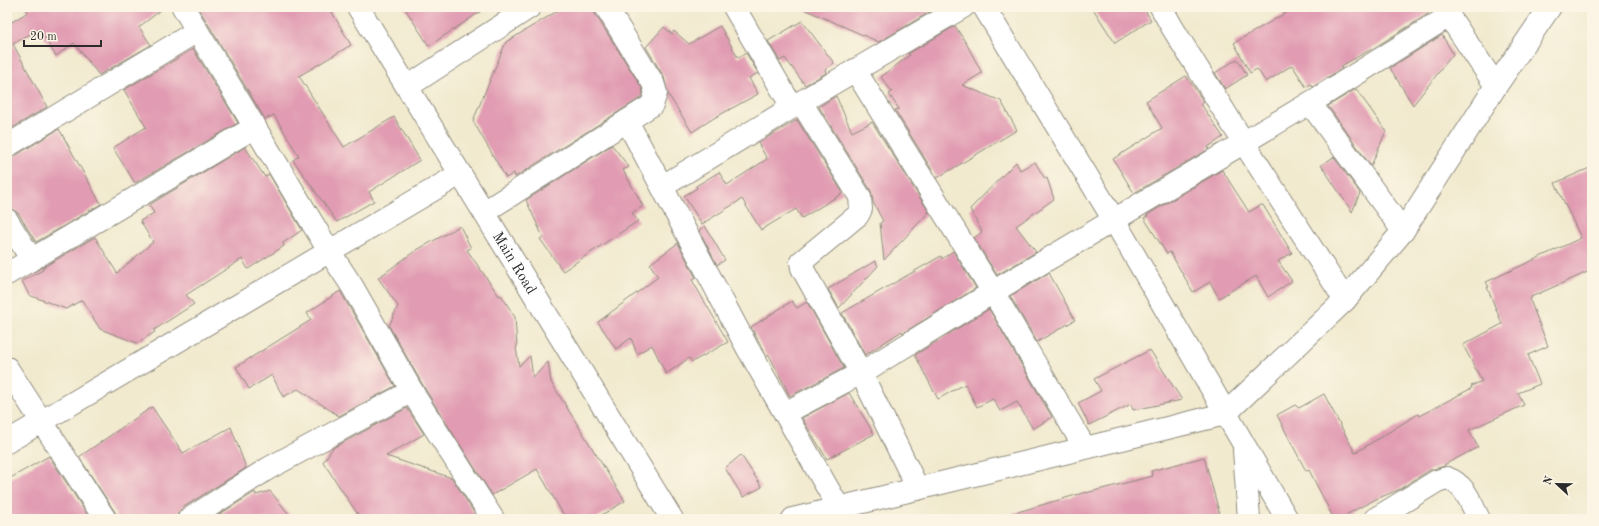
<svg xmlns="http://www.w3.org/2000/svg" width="1599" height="526" viewBox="0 0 1599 526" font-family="'Old Standard TT',serif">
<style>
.building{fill:#e19bb2}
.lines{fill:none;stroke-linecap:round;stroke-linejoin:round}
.minor-casing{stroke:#8e8a7d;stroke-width:24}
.minor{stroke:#fff;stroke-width:22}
.labels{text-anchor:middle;stroke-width:3;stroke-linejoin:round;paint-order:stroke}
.street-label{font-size:15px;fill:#2b2b2b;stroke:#fcf5e5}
</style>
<rect width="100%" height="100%" fill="#fcf5e5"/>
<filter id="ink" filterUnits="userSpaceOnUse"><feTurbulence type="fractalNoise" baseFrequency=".025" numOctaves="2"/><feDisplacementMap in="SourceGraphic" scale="8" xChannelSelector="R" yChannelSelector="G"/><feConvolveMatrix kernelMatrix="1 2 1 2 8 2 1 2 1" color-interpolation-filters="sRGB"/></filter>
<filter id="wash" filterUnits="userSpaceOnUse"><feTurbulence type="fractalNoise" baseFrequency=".012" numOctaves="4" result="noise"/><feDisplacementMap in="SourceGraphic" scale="16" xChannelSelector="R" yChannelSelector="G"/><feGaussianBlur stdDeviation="0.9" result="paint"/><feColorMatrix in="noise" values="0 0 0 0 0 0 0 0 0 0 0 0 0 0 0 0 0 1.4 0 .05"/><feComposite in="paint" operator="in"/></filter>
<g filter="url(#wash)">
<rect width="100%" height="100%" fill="#f1eacf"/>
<g id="blocks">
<path class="building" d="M 25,7 L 165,7 L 139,27 L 151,45 L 99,75 L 74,43 L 56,56 L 39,29 L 13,44 L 47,107 L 7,131 L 7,25 L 28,12 Z
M 198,7 L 329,7 L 351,45 L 299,76 L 344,147 L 394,117 L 420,160 L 369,192 L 374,201 L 337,222 L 293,160 L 299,156 L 274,115 L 265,119 Z
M 404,7 L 487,7 L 429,46 Z
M 564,7 L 594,7 L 595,14 L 642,88 L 643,93 L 642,97 L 515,177 L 514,173 L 506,178 L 473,121 L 475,116 L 506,42 Z
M 799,7 L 938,7 L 879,42 Z
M 1092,7 L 1143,7 L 1151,20 L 1115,43 Z
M 1296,7 L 1424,7 L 1428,14 L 1377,46 L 1341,66 L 1342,68 L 1313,87 L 1311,84 L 1306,87 L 1292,65 L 1266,82 L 1257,69 L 1250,73 L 1234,43 Z
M 802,21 L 834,63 L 825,70 L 826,73 L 805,85 L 785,58 L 780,61 L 768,41 Z
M 720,26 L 738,58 L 746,53 L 758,73 L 749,78 L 758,94 L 714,118 L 692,132 L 668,94 L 664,77 L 646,47 L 664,27 L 672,34 L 674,31 L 689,44 Z
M 955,26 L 966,43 L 982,73 L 962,85 L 1001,101 L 1017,130 L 937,178 L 895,110 L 899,109 L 889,94 L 892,92 L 881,77 L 910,55 L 908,54 Z
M 1442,35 L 1453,54 L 1413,105 L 1390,68 Z
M 193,49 L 238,123 L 135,183 L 113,148 L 146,127 L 124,90 Z
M 1237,59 L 1247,75 L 1225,89 L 1215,73 Z
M 1186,76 L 1204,102 L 1201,104 L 1223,137 L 1208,147 L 1209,149 L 1134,193 L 1113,159 L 1162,128 L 1146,101 Z
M 1356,89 L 1386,131 L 1371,166 L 1328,106 Z
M 836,96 L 852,132 L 872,122 L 929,212 L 884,260 L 880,223 L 883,221 L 873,202 L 871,191 L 819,107 Z
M 797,120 L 843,193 L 802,218 L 796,209 L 761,230 L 742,199 L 702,224 L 684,196 L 697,188 L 696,186 L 719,172 L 727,185 L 767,159 L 758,143 Z
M 59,129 L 101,204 L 36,242 L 18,213 L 7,206 L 7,158 L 13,157 Z
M 612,145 L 629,167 L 623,170 L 643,206 L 632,213 L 638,221 L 563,271 L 540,239 L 543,237 L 526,200 Z
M 245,147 L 265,177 L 269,174 L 302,230 L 283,243 L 284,246 L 248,269 L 242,259 L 186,295 L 194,304 L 154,330 L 155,332 L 137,343 L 100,329 L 82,300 L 66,309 L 29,295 L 22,281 L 43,270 L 42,268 L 95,237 L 117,273 L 153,242 L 140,221 L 154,213 L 149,205 Z
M 1334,157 L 1360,193 L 1352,212 L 1321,165 Z
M 1016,162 L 1020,170 L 1035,162 L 1045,179 L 1047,178 L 1054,199 L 1016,226 L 1036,252 L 997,275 L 974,238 L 982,232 L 970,209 Z
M 1592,167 L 1592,270 L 1531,297 L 1531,299 L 1530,300 L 1548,346 L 1528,355 L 1540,384 L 1518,393 L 1524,405 L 1469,430 L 1478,447 L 1444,465 L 1445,466 L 1430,470 L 1398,490 L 1376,499 L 1338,519 L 1334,519 L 1309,470 L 1306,471 L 1277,415 L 1295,405 L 1299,408 L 1324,394 L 1355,453 L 1418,414 L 1419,416 L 1472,388 L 1471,386 L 1482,381 L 1463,345 L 1502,324 L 1487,287 L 1489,287 L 1486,282 L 1581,238 L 1555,183 Z
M 1222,170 L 1249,212 L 1261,205 L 1263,205 L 1292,253 L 1278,261 L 1292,281 L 1268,297 L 1256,276 L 1219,298 L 1210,282 L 1193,292 L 1170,252 L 1167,254 L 1144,218 L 1148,216 L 1147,215 Z
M 460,226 L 471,248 L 467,250 L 499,296 L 501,295 L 515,317 L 517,347 L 516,348 L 519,366 L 530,356 L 533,378 L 548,362 L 551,382 L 625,501 L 595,519 L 578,519 L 563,514 L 537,469 L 492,495 L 428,394 L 389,326 L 398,306 L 378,278 L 415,251 Z
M 705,226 L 725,260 L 717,265 L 699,230 Z
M 678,243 L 696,278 L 692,280 L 728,342 L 692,362 L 689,358 L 666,374 L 652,345 L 637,354 L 631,338 L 616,349 L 598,322 L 658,277 L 650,264 Z
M 953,251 L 976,288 L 903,333 L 902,331 L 865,355 L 842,313 L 941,256 L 942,259 Z
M 875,261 L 878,266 L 839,308 L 828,289 Z
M 1049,273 L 1075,320 L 1037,342 L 1010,296 Z
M 340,291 L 395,386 L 339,416 L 298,389 L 283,397 L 272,375 L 249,389 L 236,367 L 311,320 L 307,313 Z
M 792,301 L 797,308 L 807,302 L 844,368 L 790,396 L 769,355 L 767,357 L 751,327 Z
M 989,309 L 1052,417 L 1033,429 L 1017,402 L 1000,411 L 993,399 L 977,407 L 965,384 L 938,399 L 915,355 Z
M 1150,350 L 1182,400 L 1133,410 L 1131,404 L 1089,425 L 1078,403 L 1101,391 L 1094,379 Z
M 849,393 L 874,434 L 827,459 L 802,418 Z
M 152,407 L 183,453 L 231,427 L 246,468 L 182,508 L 178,513 L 177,519 L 117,519 L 115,512 L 79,457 Z
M 407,408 L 424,434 L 386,456 L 452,478 L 478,519 L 361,519 L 323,462 L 333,448 Z
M 741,455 L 762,487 L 743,497 L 725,468 Z
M 49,456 L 90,519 L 7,519 L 7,480 Z
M 1204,457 L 1221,519 L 1012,519 L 1011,514 L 1086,492 L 1086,493 L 1153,476 L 1151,471 Z
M 270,491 L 293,519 L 212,519 L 255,492 L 256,495 Z"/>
</g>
</g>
<g filter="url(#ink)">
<use href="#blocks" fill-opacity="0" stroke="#8e8a7d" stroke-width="1"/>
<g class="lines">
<g class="minor-casing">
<g id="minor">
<path d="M 183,7 L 329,251 L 352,286 L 417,400 L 493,519"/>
<path id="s1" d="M 358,7 L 672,519"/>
<path d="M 734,7 L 792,107"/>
<path d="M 984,7 L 1114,220 L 1287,519"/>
<path d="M 1161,7 L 1172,27 L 1244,143 L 1345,300"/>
<path d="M 855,70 L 993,292 L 1085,448"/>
<path d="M 407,87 L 530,7"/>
<path d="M 801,102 L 860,197 L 861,209 L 858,215 L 801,262 L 802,268 L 861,373 L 918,489"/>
<path d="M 1310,103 L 1403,231"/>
<path d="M 627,121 L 748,349 L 839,508"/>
<path d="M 7,146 L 197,31"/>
<path d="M 663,186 L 801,102 L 963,7"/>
<path d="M 484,212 L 652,105 L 656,93 L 653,83 L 606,7"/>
<path d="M 7,220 L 32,260"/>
<path d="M 7,274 L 255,127"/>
<path d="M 7,368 L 105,519"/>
<path d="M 785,413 L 861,373 L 993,292 L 1310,103 L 1449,16 L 1496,86"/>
<path d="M 7,442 L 460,174"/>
<path d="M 1244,450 L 1249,519"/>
<path d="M 189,519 L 269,468 L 412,391"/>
<path d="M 793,519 L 1225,414 L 1345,300 L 1403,231 L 1496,86 L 1550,7"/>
<path d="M 1375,519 L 1437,481 L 1447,478 C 1466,485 1470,502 1479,519"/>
</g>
</g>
<use href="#minor" class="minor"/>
</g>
</g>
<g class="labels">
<g class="street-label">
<text dy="5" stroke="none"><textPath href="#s1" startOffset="300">Main Road</textPath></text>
</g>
</g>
<rect width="1599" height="526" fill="none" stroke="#fcf5e5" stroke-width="24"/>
<g transform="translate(1557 484) rotate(292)" stroke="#fcf5e5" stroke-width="3" paint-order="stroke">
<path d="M0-3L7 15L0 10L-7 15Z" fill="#2b2b2b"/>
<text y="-6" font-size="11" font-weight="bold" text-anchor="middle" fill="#2b2b2b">N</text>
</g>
<path d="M24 40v6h77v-6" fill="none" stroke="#2b2b2b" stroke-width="2"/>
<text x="30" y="40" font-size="12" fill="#2b2b2b" stroke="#fcf5e5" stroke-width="3" paint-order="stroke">20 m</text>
</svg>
